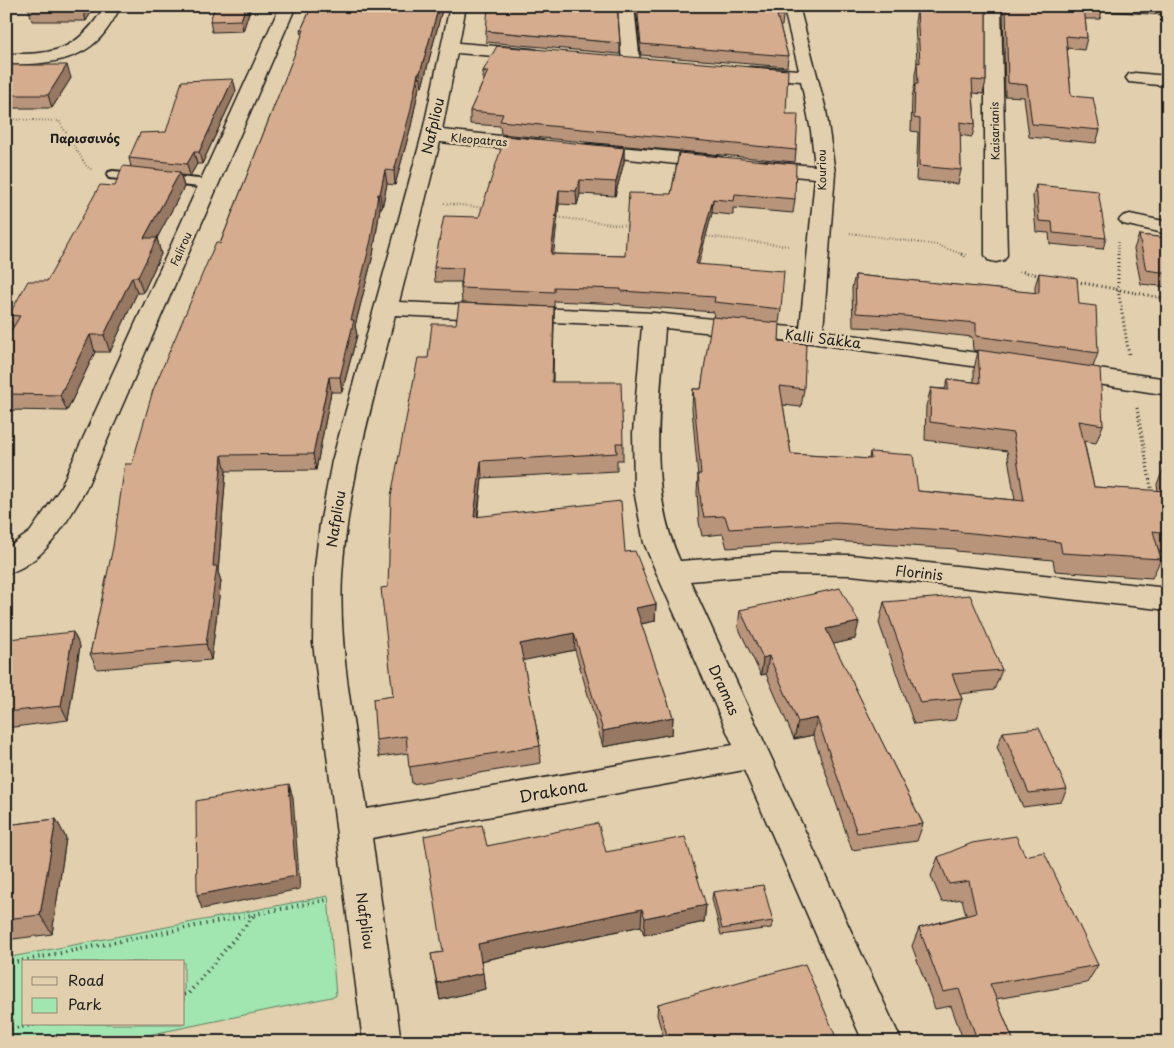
<svg xmlns="http://www.w3.org/2000/svg" width="1174" height="1048" viewBox="0 0 1174 1048" font-family="'Playpen Sans',sans-serif">
<style>
.green{fill:#a1e5b0;stroke:#5e8066;fill-rule:evenodd}
.lines{fill:none;stroke-linecap:round;stroke-linejoin:round}
.service-casing{stroke:#1c1c1c;stroke-width:4}
.minor-casing{stroke:#1c1c1c;stroke-width:3}
.path-far2{stroke:#1c1c1c;stroke-width:2;stroke-dasharray:0.5 2.5;stroke-linecap:butt}
.path-far1{stroke:#1c1c1c;stroke-width:3;stroke-dasharray:1 3;stroke-linecap:butt}
.path{stroke:#1c1c1c;stroke-width:4;stroke-dasharray:1 4.5;stroke-linecap:butt}
.service{fill:#e2cfad;fill-rule:evenodd}
.minor{fill:#e2cfad;fill-rule:evenodd}
.wall{fill:#b8947a;stroke:#1c1c1c}
.shaded-wall{fill:#967863;stroke:#1c1c1c}
.building{fill:#d6ac8e;stroke:#1c1c1c}
.labels{text-anchor:middle;stroke-width:5;stroke-linejoin:round;paint-order:stroke}
.far-street-label{font-size:11px;fill:#1c1c1c;stroke:#e2cfad}
.far-neighbourhood-label{font-size:12px;font-weight:bold;fill:#1c1c1c;stroke:#e2cfad}
.street-label{font-size:14px;fill:#1c1c1c;stroke:#e2cfad}
.near-street-label{font-size:16px;fill:#1c1c1c;stroke:#e2cfad}
</style>
<rect width="100%" height="100%" fill="#e2cfad"/>
<filter id="ink" filterUnits="userSpaceOnUse"><feTurbulence type="fractalNoise" baseFrequency=".02" numOctaves="2"/><feDisplacementMap in="SourceGraphic" scale="10" xChannelSelector="R" yChannelSelector="G"/><feConvolveMatrix kernelMatrix="1 2 1 2 8 2 1 2 1" color-interpolation-filters="sRGB"/></filter>
<g filter="url(#ink)">
<path class="green" d="M 328,896 L 336,996 L 114,1042 L 6,1042 L 6,958 ZM 24,962 L 184,962 L 184,1024 L 24,1024 Z"/>
<g class="lines">
<g class="service-casing">
<path id="service" d="M 113,171 L 210,180 L 216,184 L 210,188 L 109,178 L 107,175 L 109,172 Z"/>
</g>
<g class="minor-casing">
<path id="minor" d="M 105,6 L 121,6 C 115,17 108,30 99,39 C 76,63 38,65 6,64 L 6,54 C 56,55 78,50 105,6 Z
M 280,6 L 296,6 L 85,491 C 66,523 45,563 6,574 L 6,549 L 30,532 L 60,489 Z
M 450,6 L 466,6 L 459,43 L 531,49 L 537,50 L 540,54 L 537,58 L 531,59 L 457,53 L 442,130 L 540,140 L 547,142 L 550,146 L 547,150 L 540,152 L 440,142 L 399,302 L 654,313 L 800,328 L 815,178 L 759,173 L 752,171 L 749,167 L 752,163 L 759,161 L 815,166 L 811,131 L 801,81 L 750,77 L 744,76 L 741,72 L 744,68 L 750,67 L 799,70 L 783,6 L 799,6 L 826,110 L 835,173 L 823,331 L 1013,358 L 1022,360 L 1025,365 L 1022,370 L 1013,372 L 811,343 L 665,328 C 660,404 647,489 680,561 L 774,554 L 851,555 L 1168,588 L 1168,610 L 851,575 L 774,574 L 690,581 L 902,1042 L 863,1042 L 744,770 L 372,838 L 401,1042 L 363,1042 L 313,643 L 314,576 L 320,524 L 332,461 L 422,135 ZM 395,315 L 642,326 L 633,433 L 634,490 L 644,543 L 656,572 L 733,745 L 367,809 C 356,733 338,654 342,576 C 347,487 373,401 395,315 Z
M 618,6 L 634,6 L 640,63 L 637,67 L 631,68 L 625,67 L 622,63 Z
M 985,6 L 1001,6 L 1007,255 L 1004,260 L 996,262 L 988,260 L 985,255 Z
M 1135,73 L 1168,76 L 1168,86 L 1129,82 L 1126,78 L 1129,74 Z
M 587,144 L 716,156 L 723,158 L 726,162 L 723,166 L 716,168 L 580,154 L 577,150 L 580,146 Z
M 1130,214 L 1168,222 L 1168,234 L 1123,224 L 1119,220 L 1123,216 Z
M 1063,364 L 1168,379 L 1168,395 L 1054,377 L 1051,372 L 1054,367 Z"/>
</g>
<path class="path-far2" d="M 6,119 L 59,121 L 87,167 L 93,170
M 444,203 L 485,208
M 555,217 L 628,226
M 850,233 L 937,245 L 964,255
M 704,236 L 790,246
M 1118,242 L 1118,255"/>
<path class="path-far1" d="M 961,254 L 968,257
M 1118,254 L 1118,289 L 1129,355
M 1019,271 L 1043,276
M 1073,281 L 1168,299
M 1137,408 L 1152,493
M 1161,548 L 1164,569"/>
<path class="path" d="M 6,964 L 326,900
M 184,995 L 188,994 L 255,914
M 6,1030 L 37,1024"/>
<use href="#service" class="service"/>
<use href="#minor" class="minor"/>
</g>
<path class="wall" d="M 28,6 L 95,6 L 86,21 L 32,21 Z
M 251,6 L 243,31 L 212,32 L 210,21 Z
M 312,6 L 443,6 L 422,87 L 419,87 L 411,126 L 395,185 L 387,184 L 382,208 L 380,208 L 373,255 L 355,326 L 357,335 L 342,392 L 331,392 L 316,470 L 226,471 L 218,572 L 221,581 L 211,660 L 97,669 L 90,654 L 132,464 L 220,244 L 302,36 L 301,30 Z
M 636,6 L 779,6 L 783,15 L 782,26 L 780,26 L 788,56 L 787,67 L 641,55 Z
M 926,6 L 986,6 L 986,81 L 983,94 L 973,93 L 975,124 L 972,137 L 960,135 L 961,170 L 958,184 L 916,180 L 918,132 L 911,131 L 912,97 L 915,84 L 915,75 L 917,63 L 915,22 L 917,10 L 927,10 Z
M 1003,6 L 1168,6 L 1168,19 L 1166,15 L 1102,11 L 1100,19 L 1085,19 L 1087,38 L 1084,50 L 1067,48 L 1071,96 L 1100,130 L 1096,143 L 1029,137 L 1024,97 L 1005,96 Z
M 486,31 L 620,43 L 620,54 L 486,42 Z
M 6,65 L 71,78 L 52,108 L 6,108 Z
M 483,71 L 786,114 L 796,150 L 795,162 L 501,134 L 500,126 L 470,124 L 470,111 L 483,82 Z
M 233,79 L 236,91 L 202,164 L 197,164 L 190,176 L 181,175 L 184,187 L 157,238 L 161,254 L 143,293 L 137,293 L 110,352 L 95,352 L 67,411 L 6,410 L 6,339 L 13,327 L 9,315 L 47,281 L 115,186 L 131,167 L 129,158 L 166,132 Z
M 624,148 L 624,162 L 615,196 L 580,194 L 577,205 L 559,204 L 553,254 L 625,256 L 671,194 L 679,153 L 795,199 L 793,213 L 733,208 L 733,215 L 712,213 L 698,264 L 781,309 L 779,323 L 779,341 L 804,389 L 801,407 L 783,405 L 791,454 L 869,459 L 870,452 L 918,491 L 1015,500 L 1007,451 L 925,440 L 926,406 L 931,388 L 945,389 L 948,379 L 974,382 L 974,369 L 978,351 L 973,350 L 972,337 L 902,329 L 853,327 L 852,288 L 855,275 L 1035,293 L 1035,286 L 1039,273 L 1079,304 L 1098,353 L 1093,367 L 1103,425 L 1096,443 L 1084,441 L 1094,487 L 1158,491 L 1157,484 L 1165,466 L 1168,466 L 1168,552 L 1158,551 L 1161,559 L 1152,578 L 1055,571 L 1053,560 L 956,551 L 956,549 L 832,541 L 727,548 L 723,534 L 702,536 L 699,522 L 697,492 L 698,477 L 692,408 L 693,389 L 701,389 L 714,312 L 621,305 L 621,304 L 554,301 L 554,307 L 462,303 L 461,288 L 461,282 L 435,282 L 434,267 L 479,217 Z
M 1036,185 L 1106,238 L 1103,249 L 1050,244 L 1049,233 L 1036,232 L 1033,196 Z
M 1139,235 L 1168,238 L 1168,287 L 1141,284 L 1134,249 Z
M 554,307 L 553,382 L 623,443 L 623,460 L 617,460 L 617,471 L 482,478 L 478,517 L 625,552 L 656,604 L 655,621 L 641,624 L 673,717 L 672,734 L 603,747 L 575,650 L 523,660 L 540,746 L 541,763 L 412,784 L 408,753 L 379,757 L 376,740 L 393,696 L 388,587 L 428,358 L 456,324 Z
M 884,602 L 1002,670 L 994,690 L 960,694 L 962,699 L 955,720 L 914,724 L 879,623 Z
M 740,610 L 855,639 L 833,644 L 923,824 L 917,841 L 852,850 L 813,735 L 794,739 L 766,674 L 761,675 L 738,627 Z
M 80,646 L 68,720 L 6,728 L 6,653 Z
M 1003,732 L 1067,789 L 1061,802 L 1023,807 L 997,747 Z
M 56,819 L 66,838 L 52,934 L 6,940 L 6,825 Z
M 487,846 L 606,852 L 706,905 L 704,922 L 644,935 L 641,926 L 481,961 L 485,989 L 440,1000 L 431,954 L 443,952 Z
M 1025,856 L 1098,965 L 1087,983 L 996,999 L 1014,1042 L 964,1042 L 951,1006 L 935,1009 L 912,946 L 919,928 L 966,915 L 962,899 L 942,902 L 931,876 L 938,857 Z
M 713,892 L 773,921 L 771,928 L 721,935 L 712,899 Z
M 658,1004 L 838,1042 L 665,1042 L 657,1015 Z"/>
<path class="shaded-wall" d="M 82,6 L 95,6 L 86,21 Z
M 246,6 L 251,6 L 243,31 L 241,20 Z
M 439,6 L 443,6 L 422,87 L 420,73 Z
M 67,65 L 71,78 L 52,108 L 48,95 Z
M 418,73 L 419,87 L 411,126 L 395,185 L 394,171 Z
M 233,79 L 236,91 L 202,164 L 199,152 Z
M 624,148 L 624,162 L 615,196 L 616,182 Z
M 194,152 L 197,164 L 190,176 L 187,164 Z
M 385,170 L 387,184 L 382,208 L 380,194 Z
M 180,172 L 184,187 L 157,238 L 161,254 L 143,293 L 138,277 L 144,238 Z
M 580,180 L 580,194 L 577,205 L 576,191 Z
M 559,190 L 559,204 L 552,268 L 551,254 Z
M 378,194 L 380,208 L 373,255 L 355,326 L 357,335 L 342,392 L 340,377 L 351,320 Z
M 713,199 L 712,213 L 695,278 L 696,264 Z
M 132,277 L 137,293 L 110,352 L 104,335 Z
M 554,307 L 554,324 L 552,399 L 552,382 Z
M 90,335 L 95,352 L 67,411 L 60,395 Z
M 329,377 L 331,392 L 316,470 L 313,454 Z
M 222,455 L 226,471 L 218,572 L 221,581 L 211,660 L 206,644 Z
M 481,461 L 482,478 L 475,534 L 474,517 Z
M 656,604 L 655,621 L 635,625 L 636,608 Z
M 859,622 L 855,639 L 822,647 L 826,629 Z
M 73,632 L 80,646 L 68,720 L 61,706 Z
M 574,633 L 575,650 L 521,661 L 520,644 Z
M 769,656 L 766,674 L 761,675 L 763,658 Z
M 673,717 L 672,734 L 603,747 L 603,731 Z
M 817,718 L 813,735 L 794,739 L 798,722 Z
M 289,784 L 293,798 L 300,889 L 202,909 L 197,895 Z
M 56,819 L 66,838 L 52,934 L 40,915 Z
M 706,905 L 704,922 L 644,935 L 645,918 Z
M 642,909 L 641,926 L 480,961 L 478,944 Z
M 483,973 L 485,989 L 440,1000 L 437,983 Z"/>
<path class="building" d="M 215,6 L 246,6 L 241,20 L 210,21 Z
M 312,6 L 439,6 L 420,73 L 418,73 L 410,113 L 394,171 L 385,170 L 380,194 L 378,194 L 371,240 L 351,320 L 354,320 L 340,377 L 329,377 L 313,454 L 222,455 L 213,566 L 217,566 L 206,644 L 90,654 L 113,547 L 125,464 L 132,464 L 153,390 L 216,242 L 220,244 L 304,30 L 301,30 Z
M 488,6 L 617,6 L 620,43 L 486,31 Z
M 637,6 L 779,6 L 783,15 L 777,15 L 788,56 L 641,44 Z
M 929,6 L 986,6 L 986,81 L 972,80 L 975,124 L 960,122 L 961,170 L 919,166 L 920,119 L 914,118 L 915,84 L 918,84 L 917,62 L 920,63 L 917,10 L 929,10 Z
M 1006,6 L 1103,6 L 1103,7 L 1084,6 L 1087,38 L 1066,36 L 1071,96 L 1093,98 L 1100,130 L 1032,124 L 1027,85 L 1008,83 Z
M 497,46 L 788,70 L 786,114 L 798,114 L 796,150 L 500,121 L 503,114 L 470,111 L 488,71 L 483,71 Z
M 6,65 L 67,65 L 48,95 L 6,95 Z
M 233,79 L 199,152 L 194,152 L 187,164 L 129,158 L 140,133 L 166,132 L 182,81 Z
M 505,136 L 624,148 L 616,182 L 580,180 L 576,191 L 559,190 L 551,254 L 625,256 L 629,193 L 671,194 L 679,153 L 796,164 L 795,199 L 735,194 L 734,201 L 713,199 L 696,264 L 784,271 L 781,309 L 714,302 L 715,297 L 621,291 L 621,289 L 554,287 L 554,292 L 461,288 L 463,268 L 434,267 L 444,216 L 479,217 Z
M 123,166 L 180,172 L 144,238 L 157,238 L 138,277 L 132,277 L 104,335 L 90,335 L 60,395 L 6,394 L 6,339 L 20,316 L 9,315 L 28,281 L 47,281 L 100,185 L 115,186 Z
M 1036,185 L 1098,191 L 1106,238 L 1053,233 L 1052,222 L 1039,221 Z
M 1139,235 L 1168,238 L 1168,273 L 1146,270 Z
M 1039,273 L 1077,278 L 1079,304 L 1096,306 L 1098,353 L 976,336 L 976,323 L 905,316 L 856,313 L 855,275 L 1039,293 Z
M 459,303 L 554,307 L 552,382 L 621,382 L 623,443 L 616,443 L 617,453 L 481,461 L 474,517 L 621,501 L 625,552 L 635,551 L 656,604 L 636,608 L 673,717 L 603,731 L 574,633 L 520,644 L 540,746 L 409,767 L 406,736 L 376,740 L 373,699 L 393,696 L 381,588 L 388,587 L 391,496 L 418,358 L 428,358 L 432,324 L 456,324 Z
M 712,317 L 780,323 L 779,341 L 806,344 L 804,389 L 780,386 L 791,454 L 871,459 L 870,452 L 913,455 L 918,491 L 1024,501 L 1013,433 L 930,422 L 931,388 L 948,390 L 948,379 L 980,383 L 978,350 L 1100,368 L 1103,425 L 1079,421 L 1094,487 L 1168,491 L 1168,533 L 1153,531 L 1161,559 L 1062,553 L 1060,542 L 962,532 L 961,531 L 836,523 L 729,529 L 725,516 L 704,517 L 701,504 L 698,474 L 701,474 L 693,389 L 701,389 Z
M 1165,466 L 1168,466 L 1168,480 Z
M 840,588 L 859,622 L 826,629 L 923,824 L 857,833 L 817,718 L 798,722 L 769,656 L 763,658 L 740,610 Z
M 970,595 L 1002,670 L 952,674 L 962,699 L 920,703 L 884,602 Z
M 73,632 L 61,706 L 6,712 L 6,653 L 9,639 Z
M 1039,728 L 1067,789 L 1029,793 L 1003,732 Z
M 289,784 L 296,876 L 197,895 L 196,801 Z
M 56,819 L 40,915 L 6,919 L 6,825 Z
M 598,823 L 606,852 L 685,837 L 706,905 L 645,918 L 642,909 L 478,944 L 483,973 L 437,983 L 431,954 L 443,952 L 424,836 L 482,825 L 487,846 Z
M 1016,836 L 1025,856 L 1044,852 L 1098,965 L 990,984 L 1014,1042 L 978,1042 L 959,989 L 943,992 L 919,928 L 976,913 L 969,881 L 949,884 L 938,857 L 972,843 Z
M 763,885 L 773,921 L 722,929 L 713,892 Z
M 805,964 L 838,1042 L 669,1042 L 658,1004 Z"/>
</g>
<g class="labels">
<g class="far-street-label">
<text transform="translate(995 131) rotate(-91)" y="4">Kaisarianis</text>
<text transform="translate(479 140) rotate(5)" y="4">Kleopatras</text>
<text transform="translate(822 170) rotate(-91)" y="4">Kouriou</text>
<text transform="translate(181 249) rotate(-66)" y="4">Falirou</text>
</g>
<g class="far-neighbourhood-label">
<text x="85" y="143">Παρισσινός</text>
</g>
<g class="street-label">
<text transform="translate(433 126) rotate(-77)" y="5">Nafpliou</text>
<text transform="translate(823 339) rotate(7)" y="5">Kalli Sakka</text>
<text transform="translate(336 519) rotate(-81)" y="5">Nafpliou</text>
<text transform="translate(919 573) rotate(6)" y="5">Florinis</text>
<text transform="translate(724 690) rotate(66)" y="5">Dramas</text>
<text transform="translate(365 921) rotate(82)" y="5">Nafpliou</text>
</g>
<g class="near-street-label">
<text transform="translate(553 791) rotate(-10)" y="6">Drakona</text>
</g>
</g>
<rect width="1174" height="1048" fill="none" stroke="#e2cfad" stroke-width="25"/>
<rect x="12" y="12" width="1149" height="1023" fill="none" stroke="#1c1c1c" stroke-width="2" filter="url(#ink)"/>
<rect x="22" y="960" width="162" height="65" fill="#e2cfad" stroke="#938773"/>
<rect x="32" y="977" width="25" height="8" fill="#e2cfad" stroke="#938773"/>
<text x="68" y="986" font-size="15" fill="#1c1c1c">Road</text>
<rect x="32" y="998" width="25" height="15" fill="#a1e5b0" stroke="#938773"/>
<text x="68" y="1010" font-size="15" fill="#1c1c1c">Park</text>
</svg>
